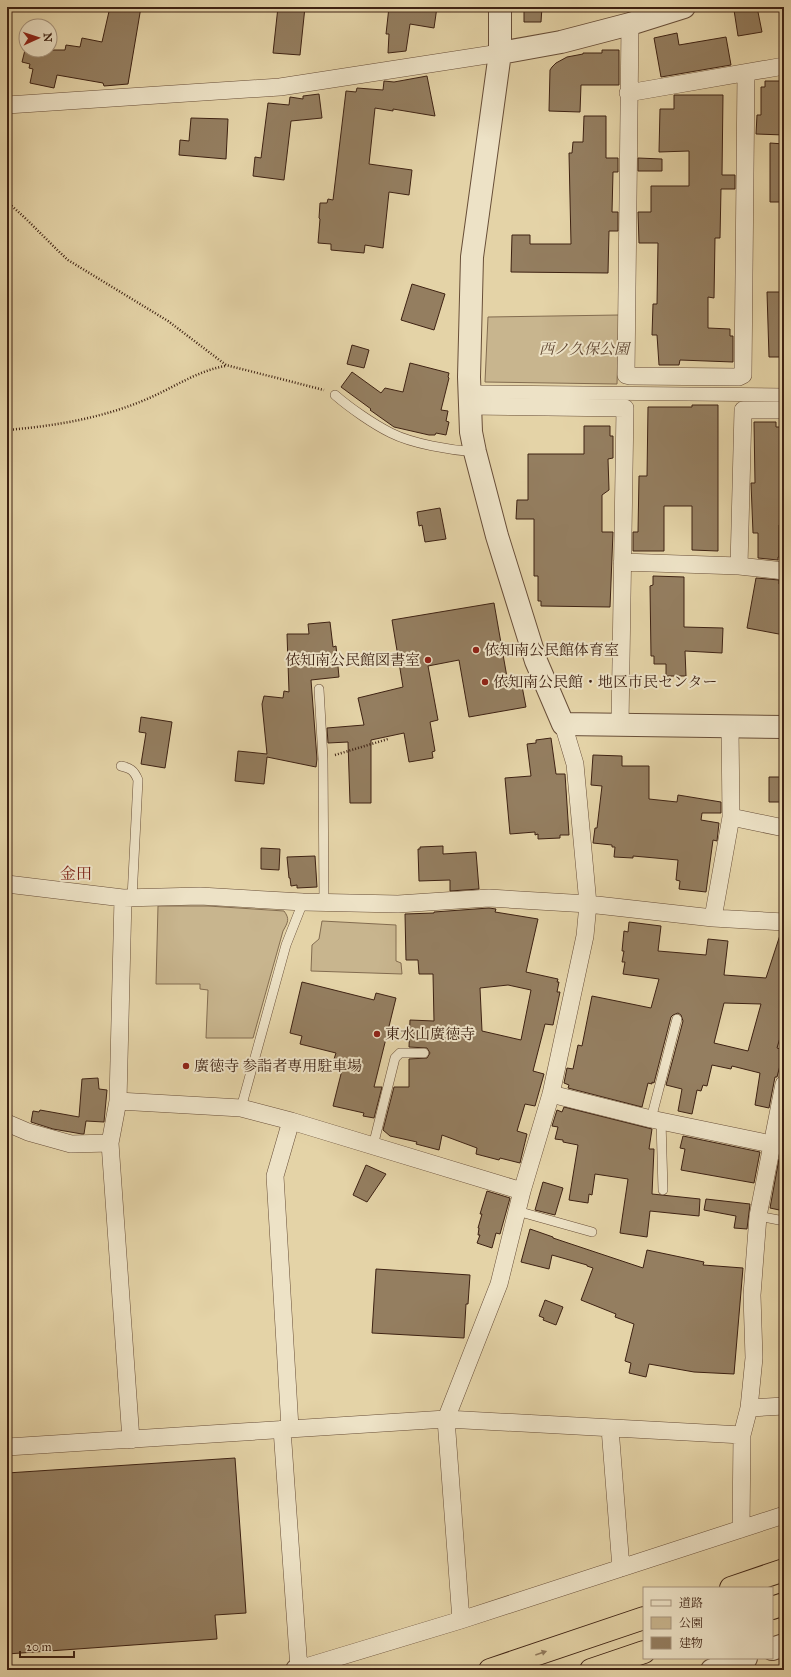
<svg xmlns="http://www.w3.org/2000/svg" width="791" height="1677" viewBox="0 0 791 1677" font-family="'IM FELL Great Primer','Noto Serif JP',serif">
<style>
.green{fill:#c8b58e;stroke:#836c50}
.building{fill:#947e60;stroke:#3e2213;fill-rule:evenodd}
.lines{fill:none;stroke-linecap:round;stroke-linejoin:round}
.service-casing{stroke:#684e38;stroke-width:10}
.pedestrian-casing{stroke:#684e38;stroke-width:14}
.minor-casing{stroke:#684e38;stroke-width:18}
.tertiary-casing{stroke:#684e38;stroke-width:24}
.motorway-casing{stroke:#3e2213;stroke-width:24}
.path{stroke:#3e2213;stroke-width:2.5;stroke-dasharray:1 2;stroke-linecap:butt}
.service{stroke:#ede2c6;stroke-width:9}
.pedestrian{stroke:#ede2c6;stroke-width:13}
.minor{stroke:#ede2c6;stroke-width:17}
.tertiary{stroke:#ede2c6;stroke-width:22}
.motorway{stroke:#e4d3a7;stroke-width:22}
.oneway{fill:#917a5d}
.poi-dot{fill:#8f2418;stroke:#ede2c6;stroke-width:1.5}
.labels{text-anchor:middle;stroke-width:4;stroke-linejoin:round;paint-order:stroke}
.park-label{font-size:15px;font-style:italic;fill:#604732;stroke:#ede2c6}
.poi-label{font-size:15px;fill:#3e2213;stroke:#ede2c6;text-anchor:start}
.neighbourhood-label{font-size:16px;fill:#7a1f14;stroke:#ede2c6}
</style>
<rect width="100%" height="100%" fill="#e4d3a7"/>
<filter id="stains"><feTurbulence type="fractalNoise" baseFrequency=".005" numOctaves="4"/><feColorMatrix values="0 0 0 0 .2 0 0 0 0 .09 0 0 0 0 .02 0 0 0 .5 -.17"/></filter>
<radialGradient id="worn" r=".72"><stop offset=".6" stop-color="#630" stop-opacity="0"/><stop offset="1" stop-color="#630" stop-opacity=".3"/></radialGradient>
<path class="green" d="M 619,315 L 617,384 L 485,382 L 488,317 Z
M 158,906 L 208,906 L 284,911 C 290,919 288,922 283,931 L 253,1038 L 206,1038 L 208,990 L 200,989 L 200,984 L 156,984 Z
M 322,921 L 396,925 L 396,961 L 401,963 L 402,974 L 311,971 L 312,945 L 319,939 Z"/>
<path class="building" d="M 110,7 L 141,7 L 128,84 L 104,86 L 103,83 L 57,75 L 54,88 L 30,83 L 33,69 L 29,68 L 30,64 L 22,62 L 25,50 L 65,50 L 66,45 L 80,47 L 82,38 L 102,42 Z
M 278,7 L 305,7 L 300,55 L 273,53 Z
M 389,7 L 414,9 L 414,7 L 437,7 L 434,28 L 410,24 L 406,51 L 388,53 L 389,34 L 386,34 Z
M 524,7 L 542,7 L 541,22 L 524,22 Z
M 748,7 L 757,7 L 762,32 L 738,36 L 734,10 Z
M 677,33 L 679,45 L 726,37 L 731,65 L 661,77 L 654,38 Z
M 602,50 L 619,50 L 619,85 L 581,85 L 580,112 L 549,111 L 550,70 L 552,67 L 556,63 L 567,57 L 583,54 L 583,53 L 602,53 Z
M 427,76 L 435,116 L 393,109 L 393,111 L 375,108 L 369,164 L 412,170 L 409,195 L 389,192 L 383,248 L 365,245 L 364,253 L 331,250 L 331,244 L 318,243 L 320,219 L 319,218 L 320,203 L 327,203 L 328,199 L 333,200 L 346,91 L 356,92 L 357,88 L 383,90 L 384,81 L 394,82 Z
M 765,81 L 784,81 L 784,135 L 756,134 L 757,115 L 761,115 L 761,87 L 765,87 Z
M 319,94 L 322,118 L 291,121 L 284,180 L 253,176 L 255,157 L 261,158 L 268,103 L 289,105 L 290,97 L 303,99 L 303,96 Z
M 674,95 L 723,95 L 722,175 L 735,175 L 735,189 L 721,189 L 720,238 L 715,238 L 714,298 L 708,297 L 708,328 L 730,329 L 730,336 L 733,336 L 733,362 L 680,360 L 679,365 L 659,365 L 657,335 L 652,335 L 653,304 L 657,304 L 658,243 L 639,243 L 638,212 L 651,212 L 651,186 L 689,186 L 689,151 L 659,152 L 660,109 L 674,109 Z
M 584,116 L 606,116 L 606,158 L 618,158 L 618,172 L 613,172 L 612,212 L 618,212 L 618,231 L 609,231 L 608,273 L 511,272 L 512,235 L 530,235 L 530,244 L 571,244 L 569,153 L 572,153 L 573,142 L 583,142 Z
M 191,118 L 228,119 L 226,159 L 179,155 L 180,140 L 189,141 Z
M 770,143 L 784,144 L 784,202 L 770,202 Z
M 638,158 L 662,159 L 662,171 L 638,171 Z
M 412,284 L 445,294 L 434,330 L 401,320 Z
M 767,292 L 784,292 L 784,357 L 769,357 Z
M 352,345 L 369,350 L 364,368 L 347,364 Z
M 410,363 L 449,373 L 448,377 L 449,378 L 441,410 L 448,411 L 446,421 L 449,422 L 446,435 L 436,433 L 435,435 L 429,435 L 394,427 L 370,410 L 371,409 L 341,387 L 352,372 L 381,393 L 385,388 L 403,392 Z
M 692,405 L 718,405 L 718,551 L 692,550 L 692,506 L 664,506 L 664,551 L 633,551 L 633,532 L 638,532 L 639,476 L 647,476 L 648,407 L 692,407 Z
M 754,422 L 776,422 L 776,427 L 780,427 L 781,481 L 784,481 L 784,525 L 779,525 L 779,557 L 778,557 L 778,560 L 758,558 L 758,533 L 753,533 L 751,483 L 755,483 Z
M 584,426 L 610,426 L 610,436 L 613,436 L 613,458 L 608,459 L 609,490 L 602,495 L 602,532 L 613,532 L 610,607 L 541,606 L 541,601 L 538,601 L 538,576 L 534,576 L 534,519 L 516,519 L 517,500 L 528,500 L 528,454 L 584,454 Z
M 440,508 L 446,539 L 425,542 L 422,525 L 419,526 L 417,512 Z
M 653,576 L 684,577 L 684,627 L 723,628 L 722,653 L 685,651 L 686,676 L 666,676 L 666,664 L 654,664 L 654,656 L 651,656 L 650,586 L 653,585 Z
M 756,578 L 779,580 L 779,584 L 784,585 L 781,610 L 784,610 L 784,635 L 747,628 Z
M 494,603 L 508,683 L 521,681 L 526,707 L 469,717 L 459,660 L 428,666 L 438,720 L 430,722 L 435,751 L 432,752 L 433,758 L 409,762 L 404,733 L 371,740 L 371,803 L 350,803 L 348,742 L 328,743 L 327,728 L 364,725 L 358,698 L 403,687 L 392,620 Z
M 330,622 L 333,647 L 336,646 L 339,677 L 311,680 L 317,759 L 316,767 L 267,757 L 264,784 L 235,781 L 238,751 L 267,754 L 262,704 L 264,696 L 283,698 L 284,691 L 289,692 L 287,634 L 309,634 L 308,624 Z
M 141,717 L 172,722 L 165,768 L 141,764 L 146,733 L 139,732 Z
M 551,738 L 556,774 L 565,774 L 569,835 L 560,835 L 560,838 L 538,839 L 538,834 L 535,835 L 535,832 L 510,834 L 505,778 L 531,776 L 527,744 L 536,743 L 536,740 Z
M 593,755 L 622,756 L 622,766 L 649,766 L 649,799 L 677,802 L 678,795 L 721,802 L 721,813 L 702,813 L 701,820 L 719,823 L 717,841 L 713,840 L 706,892 L 679,889 L 680,881 L 676,880 L 678,860 L 633,856 L 633,858 L 614,857 L 615,847 L 612,847 L 612,845 L 593,843 L 595,828 L 597,828 L 602,786 L 591,785 Z
M 769,777 L 784,777 L 784,802 L 769,802 Z
M 443,846 L 443,854 L 476,852 L 479,889 L 450,891 L 450,880 L 419,881 L 418,849 L 420,849 L 420,847 Z
M 261,848 L 280,849 L 279,870 L 261,869 Z
M 315,856 L 317,887 L 297,888 L 297,885 L 291,886 L 290,878 L 289,878 L 287,857 Z
M 489,908 L 496,909 L 495,912 L 538,919 L 526,972 L 558,979 L 557,982 L 559,982 L 557,992 L 560,992 L 553,1025 L 545,1024 L 533,1071 L 544,1074 L 535,1106 L 525,1104 L 517,1131 L 527,1134 L 520,1163 L 500,1158 L 499,1160 L 476,1154 L 477,1148 L 442,1135 L 439,1150 L 416,1144 L 417,1142 L 390,1136 L 383,1130 L 394,1087 L 409,1087 L 409,1059 L 427,1058 L 430,1053 L 427,1048 L 409,1047 L 410,1020 L 434,1021 L 433,974 L 419,974 L 418,960 L 406,960 L 405,914 L 434,913 L 434,912 ZM 508,985 L 531,990 L 521,1040 L 482,1031 L 480,988 Z
M 629,922 L 661,926 L 658,951 L 706,955 L 708,939 L 728,941 L 724,975 L 766,978 L 781,932 L 784,933 L 784,1024 L 777,1048 L 784,1050 L 777,1077 L 775,1077 L 769,1108 L 755,1105 L 760,1073 L 732,1066 L 731,1069 L 712,1065 L 707,1086 L 703,1085 L 701,1091 L 697,1090 L 692,1114 L 678,1111 L 682,1089 L 666,1085 L 683,1021 L 681,1015 L 678,1013 L 673,1015 L 671,1017 L 654,1083 L 652,1082 L 652,1084 L 648,1083 L 642,1107 L 568,1088 L 569,1085 L 564,1083 L 567,1068 L 573,1069 L 578,1045 L 582,1046 L 592,996 L 651,1008 L 659,979 L 623,974 L 625,962 L 622,962 L 624,951 L 622,951 L 624,931 L 628,932 ZM 724,1003 L 761,1004 L 748,1051 L 714,1043 Z
M 302,982 L 374,1000 L 376,993 L 396,998 L 374,1087 L 382,1087 L 374,1118 L 363,1116 L 364,1113 L 333,1106 L 342,1070 L 336,1068 L 337,1064 L 333,1062 L 336,1053 L 300,1044 L 302,1036 L 290,1033 Z
M 98,1078 L 99,1089 L 107,1090 L 104,1122 L 86,1121 L 84,1134 L 82,1134 L 53,1129 L 31,1122 L 33,1111 L 39,1112 L 40,1110 L 79,1117 L 82,1079 Z
M 564,1107 L 652,1129 L 649,1149 L 654,1149 L 652,1194 L 700,1199 L 699,1216 L 650,1211 L 647,1237 L 620,1233 L 628,1179 L 595,1174 L 592,1195 L 589,1194 L 588,1203 L 569,1200 L 578,1145 L 563,1142 L 563,1140 L 555,1139 L 558,1127 L 552,1126 L 557,1110 L 562,1112 Z
M 683,1136 L 760,1152 L 754,1183 L 681,1170 L 685,1149 L 680,1148 Z
M 779,1159 L 784,1160 L 784,1211 L 770,1208 Z
M 366,1165 L 386,1174 L 367,1202 L 353,1195 Z
M 543,1182 L 563,1188 L 555,1215 L 535,1210 Z
M 487,1191 L 510,1198 L 500,1234 L 496,1233 L 492,1248 L 477,1243 L 480,1235 L 478,1235 L 479,1228 L 478,1228 L 482,1214 L 480,1214 Z
M 706,1199 L 750,1204 L 747,1229 L 734,1228 L 736,1216 L 704,1210 Z
M 530,1229 L 553,1237 L 553,1238 L 643,1268 L 647,1250 L 704,1262 L 703,1265 L 743,1268 L 734,1374 L 694,1372 L 649,1364 L 646,1377 L 629,1373 L 631,1363 L 625,1361 L 634,1324 L 615,1317 L 616,1314 L 581,1300 L 593,1268 L 587,1266 L 587,1265 L 552,1255 L 549,1269 L 521,1262 Z
M 376,1269 L 470,1275 L 468,1304 L 466,1304 L 464,1338 L 372,1333 Z
M 545,1300 L 563,1307 L 556,1325 L 543,1320 L 544,1318 L 539,1316 Z
M 235,1458 L 246,1613 L 215,1615 L 217,1639 L 7,1654 L 7,1473 Z"/>
<g class="lines">
<g class="service-casing">
<path id="service" d="M 335,395 C 350,408 373,424 391,433 C 413,444 450,450 475,452
M 319,689 L 323,759 L 324,902
M 121,766 C 130,768 134,770 138,780 L 132,898
M 241,1108 L 286,945 L 303,902
M 651,1119 L 677,1019
M 661,1121 L 663,1190
M 373,1146 L 395,1058 L 400,1053 L 424,1053
M 517,1211 L 592,1232
M 758,1216 L 784,1221"/>
</g>
<g class="pedestrian-casing">
<path id="pedestrian" d="M 478,392 L 784,395"/>
</g>
<g class="minor-casing">
<path id="minor" d="M 630,24 L 626,375 L 630,376 L 739,377 L 743,375 L 746,73
M 628,93 L 784,66
M 7,105 L 280,87 L 500,53
M 470,406 L 625,408 L 620,725
M 622,562 L 739,566 L 784,571
M 739,566 L 743,410 L 784,410
M 731,817 L 784,828
M 7,884 L 123,898 L 200,896 L 303,902 L 398,904 L 489,898 L 588,904 L 713,918 L 784,922
M 123,898 L 118,1101 L 110,1143 L 131,1440
M 713,918 L 731,817 L 730,727
M 551,1094 L 651,1119 L 771,1144
M 118,1101 L 241,1108 L 291,1121 L 522,1191
M 7,1123 L 28,1132 L 71,1144 L 110,1143
M 749,1408 L 784,1406
M 290,1428 L 275,1176 L 291,1121
M 610,1428 L 621,1568
M 282,1429 L 299,1669 L 461,1620 L 784,1515
M 742,1435 L 749,1408 L 754,1358 L 752,1295 L 758,1216 L 784,1084
M 7,1447 L 446,1419 L 742,1435 L 741,1529
M 461,1620 L 446,1419 L 499,1284 L 522,1191 L 551,1094 L 585,936 L 588,904 L 575,764 L 563,724"/>
</g>
<g class="tertiary-casing">
<path id="tertiary" d="M 500,7 L 500,53 L 472,257 L 469,377 L 471,432 L 475,452 L 497,536 L 536,661 L 563,724 L 784,727
M 500,53 L 561,42 L 630,24 L 684,7
M 772,1649 L 784,1645
M 297,1670 L 299,1669
M 712,1670 L 746,1658"/>
</g>
<g class="motorway-casing">
<path id="motorway" d="M 731,1588 L 784,1570
M 772,1608 L 784,1604
M 490,1670 L 644,1618
M 591,1670 L 644,1652"/>
</g>
<path class="path" d="M 7,202 C 29,220 47,241 68,260 L 168,321 L 226,365 L 324,390
M 7,430 C 55,426 103,418 147,399 C 173,388 197,371 225,366
M 335,755 L 388,739"/>
<use href="#service" class="service"/>
<use href="#pedestrian" class="pedestrian"/>
<use href="#minor" class="minor"/>
<use href="#tertiary" class="tertiary"/>
<use href="#motorway" class="motorway"/>
</g>
<defs><path id="oneway-solid" d="M-6-.8H1V-3.2L6.5 0L1 3.2V.8H-6Z"/></defs>
<use class="oneway" href="#oneway-solid" transform="translate(541 1653) rotate(-19)"/>
<g class="poi-dot">
<circle cx="476" cy="650" r="4"/>
<circle cx="428" cy="660" r="4"/>
<circle cx="485" cy="682" r="4"/>
<circle cx="377" cy="1034" r="4"/>
<circle cx="186" cy="1066" r="4"/>
</g>
<g class="labels">
<g class="park-label">
<text x="584" y="354">西ノ久保公園</text>
</g>
<g class="poi-label">
<text x="484" y="655">依知南公民館体育室</text>
<text x="420" y="665" text-anchor="end">依知南公民館図書室</text>
<text x="493" y="687">依知南公民館・地区市民センター</text>
<text x="385" y="1039">東水山廣徳寺</text>
<text x="194" y="1071">廣徳寺 参詣者専用駐車場</text>
</g>
<g class="neighbourhood-label">
<text x="76" y="879">金田</text>
</g>
</g>
<rect width="791" height="1677" fill="none" stroke="#e4d3a7" stroke-width="24"/>
<rect x="8" y="8" width="775" height="1661" fill="none" stroke="#3e2213" stroke-width="2"/>
<rect x="12" y="12" width="767" height="1653" fill="none" stroke="#3e2213"/>
<rect x="643" y="1587" width="130" height="72" fill="#ede2c6" stroke="#a7957e"/>
<rect x="651" y="1600" width="20" height="6" fill="#ede2c6" stroke="#a7957e"/>
<text x="679" y="1607" font-size="12" fill="#3e2213">道路</text>
<rect x="651" y="1617" width="20" height="12" fill="#c8b58e" stroke="#a7957e"/>
<text x="679" y="1627" font-size="12" fill="#3e2213">公園</text>
<rect x="651" y="1637" width="20" height="12" fill="#947e60" stroke="#a7957e"/>
<text x="679" y="1647" font-size="12" fill="#3e2213">建物</text>
<g transform="translate(38 38) rotate(87)"><circle r="19" fill="#ede2c6" stroke="#a7957e"/>
<path d="M0-3L7 15L0 10L-7 15Z" fill="#8f2418"/>
<text y="-6" font-size="11" font-weight="bold" text-anchor="middle" fill="#3e2213">N</text>
</g>
<path d="M20 1651v6h54v-6" fill="none" stroke="#3e2213" stroke-width="2"/>
<text x="26" y="1651" font-size="12" fill="#3e2213" stroke="#ede2c6" stroke-width="3" paint-order="stroke">20 m</text>
<rect width="100%" height="100%" filter="url(#stains)"/>
<rect width="100%" height="100%" fill="url(#worn)"/>
</svg>
